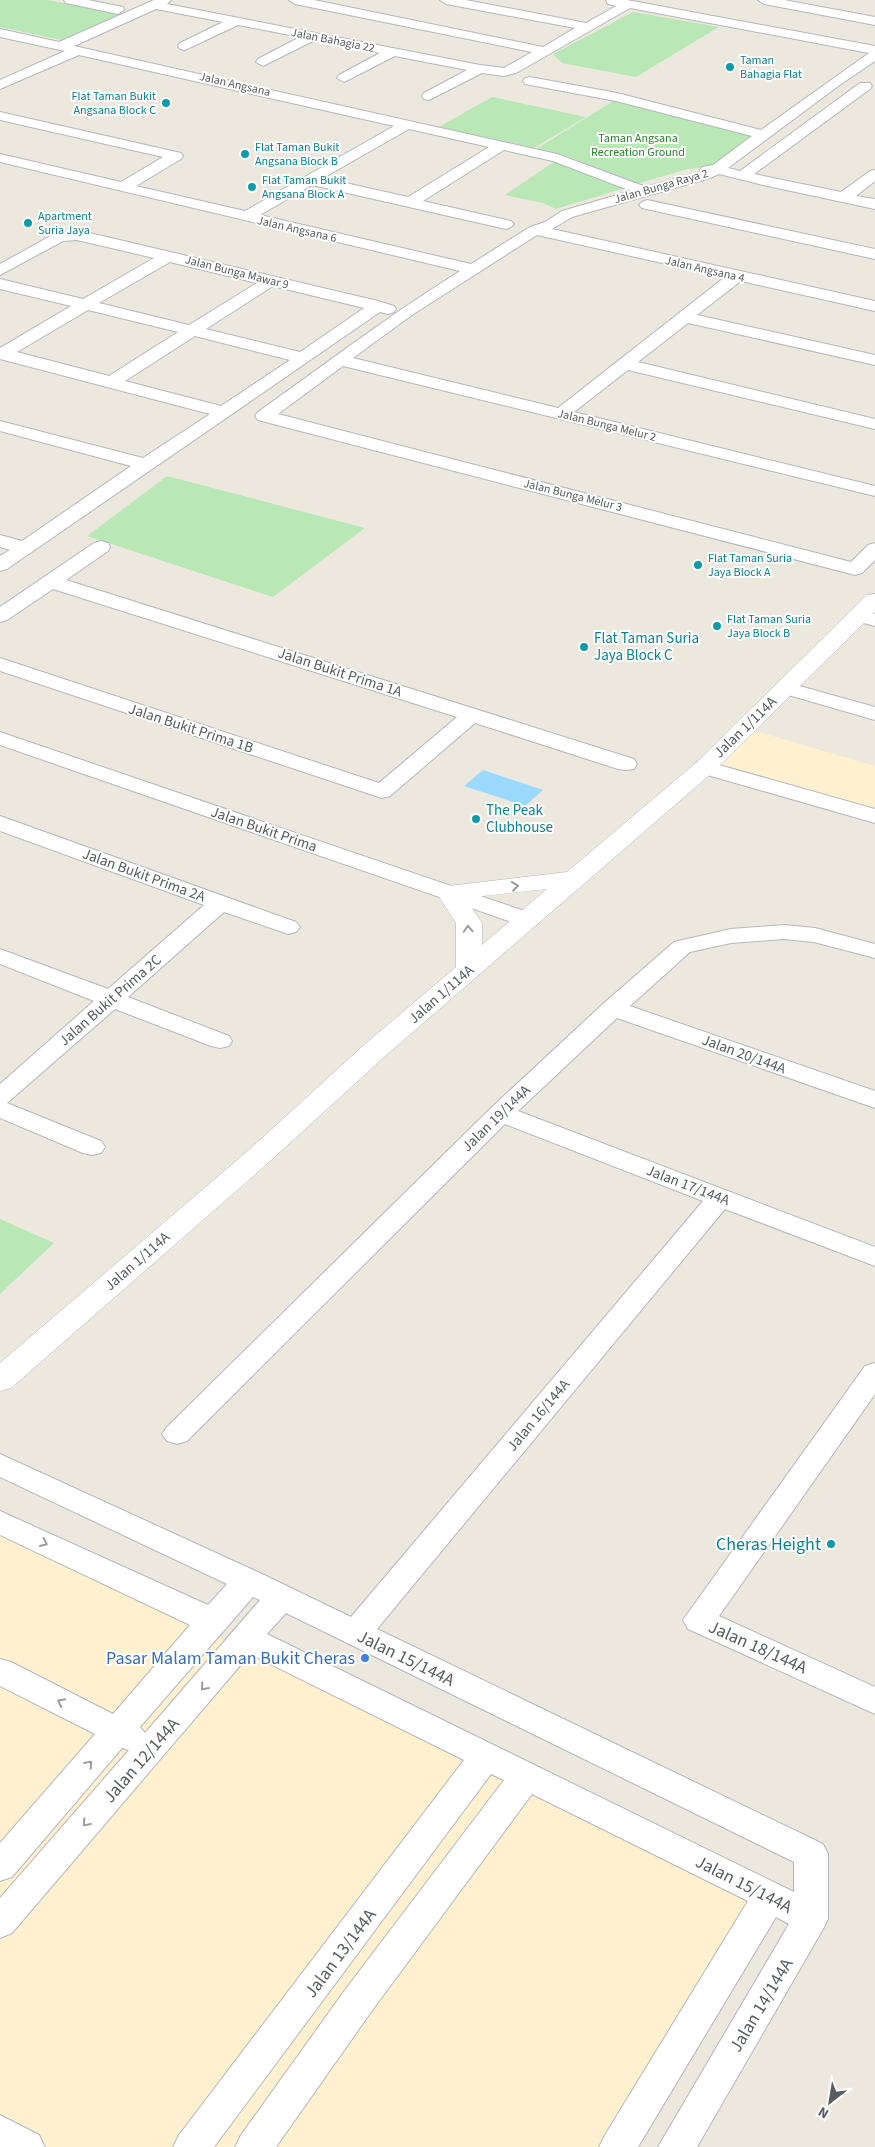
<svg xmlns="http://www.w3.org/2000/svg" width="875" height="2147" viewBox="0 0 875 2147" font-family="'Source Sans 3',sans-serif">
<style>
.commercial{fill:#fff1d0}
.green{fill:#b9e8b6}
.water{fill:#9bd9ff}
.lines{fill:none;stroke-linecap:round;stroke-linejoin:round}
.minor-casing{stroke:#b4b7bd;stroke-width:2}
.tertiary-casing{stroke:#b4b7bd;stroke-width:1}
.minor{fill:#fff;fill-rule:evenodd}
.tertiary{fill:#fff;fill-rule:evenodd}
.oneway{stroke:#9a9da0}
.culture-dot{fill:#0f9aa8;stroke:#fff;stroke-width:2}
.shop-dot{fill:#3f7fe0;stroke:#fff;stroke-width:2}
.labels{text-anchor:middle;stroke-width:4;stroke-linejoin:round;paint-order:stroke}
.far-street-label{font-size:12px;fill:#575c61;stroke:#fff}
.far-culture-label{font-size:12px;fill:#0d838f;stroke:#fff;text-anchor:start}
.far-park-label{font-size:12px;fill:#2c842b;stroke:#fff}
.culture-label{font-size:15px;fill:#0d838f;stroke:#fff;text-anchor:start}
.street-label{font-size:15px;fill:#575c61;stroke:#fff}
.near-culture-label{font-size:18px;fill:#0d838f;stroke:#fff;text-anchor:end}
.near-street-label{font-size:18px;fill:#575c61;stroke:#fff}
.near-shop-label{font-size:18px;fill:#366cbe;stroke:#fff;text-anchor:end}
</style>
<rect width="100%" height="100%" fill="#ece8dd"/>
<path class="commercial" d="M 755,731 L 875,766 L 875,812 L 719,767 Z
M 0,1533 L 301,1677 L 753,1899 L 607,2147 L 0,2147 Z"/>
<path class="green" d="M 0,0 L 48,0 L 122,15 L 66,41 L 0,27 Z
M 633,12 L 719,27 L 636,77 L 562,63 L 553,54 Z
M 492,97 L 586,117 L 532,149 L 437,128 Z
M 615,100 L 756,136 L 713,167 L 688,169 L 636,184 L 567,156 L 536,149 Z
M 555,161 L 625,188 L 556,209 L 543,203 L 505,195 Z
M 167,476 L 365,528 L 273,597 L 87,536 Z
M 0,1219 L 54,1243 L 0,1294 Z"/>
<path class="water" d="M 483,770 L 543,790 L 525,806 L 464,786 Z"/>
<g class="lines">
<g class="minor-casing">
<path id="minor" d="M 64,0 L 88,0 L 123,7 L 124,10 L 118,14 L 66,3 Z
M 154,0 L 171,0 L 167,4 L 480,65 L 504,68 L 532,52 L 295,4 L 289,0 L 314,0 L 543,47 L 575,28 L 446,4 L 440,0 L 466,0 L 586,23 L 616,6 L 608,4 L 606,0 L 627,0 L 875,46 L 875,61 L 841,84 L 728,168 L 740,171 L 860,83 L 870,83 L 872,86 L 870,89 L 754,174 L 841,192 L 870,171 L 875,170 L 875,181 L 856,196 L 875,199 L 875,209 L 763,185 L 719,174 L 710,178 L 572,217 L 552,229 L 875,301 L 875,311 L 741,281 L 697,315 L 875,355 L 875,365 L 688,323 L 638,362 L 875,419 L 875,429 L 628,370 L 574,412 L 875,486 L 875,496 L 343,366 L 278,414 L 851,562 L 868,545 L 875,543 L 875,560 L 862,573 L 855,575 L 258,420 L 255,416 L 258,412 C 325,364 390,315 460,271 L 0,162 L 0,154 L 121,182 L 163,157 L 0,120 L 0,112 L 181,153 L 183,156 L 181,159 L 136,186 L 245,211 L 394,126 L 79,55 L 0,89 L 0,80 L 65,51 L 0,37 L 0,29 L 59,42 ZM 630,8 L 869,53 L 761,130 L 617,93 L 530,77 L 525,78 L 523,81 L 525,84 L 616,101 L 752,136 L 713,165 L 702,167 L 700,172 L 646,187 L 557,154 L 74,46 L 156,9 L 223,22 L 180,43 L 178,46 L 180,49 L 185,50 L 238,25 L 300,37 L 258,59 L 256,62 L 263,66 L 315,40 L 380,53 L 339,75 L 337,78 L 344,82 L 395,56 L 467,70 L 424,93 L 422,96 L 424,99 L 429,100 L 482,73 L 504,76 L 516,73 ZM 409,129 L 489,147 L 408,197 L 323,178 ZM 504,150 L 553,161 L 631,191 L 562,211 L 545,222 L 530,227 L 471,264 L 260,215 L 312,185 L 506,229 L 511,227 L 514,224 L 511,221 L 423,201 ZM 537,235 L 725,277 L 558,408 L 353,358 L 412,315 Z
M 758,0 L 784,0 L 875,17 L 875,25 L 764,4 Z
M 647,200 L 875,249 L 875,259 L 642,208 L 639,205 L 642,202 Z
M 77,230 L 378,301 L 394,306 L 396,309 L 394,312 L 388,314 L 380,312 L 7,569 L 0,571 L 0,556 L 10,550 L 0,547 L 0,535 L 22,541 L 131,466 L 0,431 L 0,421 L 143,458 L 210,414 L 0,359 L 0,348 L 71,306 L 0,289 L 0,279 L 83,299 L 154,258 L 77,240 L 63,241 L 0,275 L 0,264 L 54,234 ZM 170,262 L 257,283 L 189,325 L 99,303 ZM 273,286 L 364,308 L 300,352 L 206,329 ZM 88,310 L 178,332 L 109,376 L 17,352 ZM 195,336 L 290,360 L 221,406 L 125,381 Z
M 101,541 L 108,543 L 110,547 L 108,551 L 66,580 L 634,759 L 637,764 L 634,769 L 626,770 L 618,769 L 475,723 L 390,796 L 382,798 L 0,671 L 0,658 L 379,783 L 457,717 L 53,589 L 7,620 L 0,622 L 0,607 L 94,543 Z
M 859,610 L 875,614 L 875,626 L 852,620 L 849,616 L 852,612 Z
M 785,682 L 875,707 L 875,720 L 778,692 L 775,688 L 778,684 Z
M 0,732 L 536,915 L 540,920 L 536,925 L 528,927 L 520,925 L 0,745 Z
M 705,761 L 875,809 L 875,823 L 697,772 L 694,767 L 697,762 Z
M 0,816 L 296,922 L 300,927 L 296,932 L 288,934 L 224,912 L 128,997 L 229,1036 L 232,1041 L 229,1046 L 220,1048 L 211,1046 L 115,1009 L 7,1103 L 101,1141 L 105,1147 L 101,1153 L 92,1155 L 83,1153 L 0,1118 L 0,1084 L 94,1001 L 0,964 L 0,949 L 108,989 L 204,905 L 0,831 Z
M 784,925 L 815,928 L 875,944 L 875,958 L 814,942 L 784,939 L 731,943 L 690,952 L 630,1006 L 875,1091 L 875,1108 L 617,1018 L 518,1111 L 875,1247 L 875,1266 L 725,1209 L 377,1629 L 823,1844 L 828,1854 L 828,1919 L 823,1929 L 697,2147 L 658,2147 L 789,1924 L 776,1917 L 638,2147 L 599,2147 L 605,2135 L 748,1901 L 532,1794 L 371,2012 L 276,2147 L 235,2147 L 241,2135 L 345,1990 L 504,1780 L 491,1774 L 214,2147 L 173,2147 L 179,2135 L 464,1760 L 250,1654 L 12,1933 L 0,1938 L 0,1898 L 129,1750 L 122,1748 L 12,1877 L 0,1881 L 0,1843 L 95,1734 L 0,1686 L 0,1659 L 11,1662 L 113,1714 L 190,1625 L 0,1535 L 0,1511 L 208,1605 L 227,1584 L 0,1477 L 0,1454 L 260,1573 L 351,1617 L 703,1201 L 505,1124 L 187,1441 L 177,1444 L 167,1441 L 162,1434 L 167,1427 L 492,1107 L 604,1003 L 674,942 L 731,929 ZM 253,1597 L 260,1600 L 145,1733 L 140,1727 ZM 286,1613 L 794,1862 L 794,1892 L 267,1634 Z
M 875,1363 L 875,1394 L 719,1616 L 875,1687 L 875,1714 L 688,1629 L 683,1620 L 865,1366 Z
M 0,2115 L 39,2135 L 45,2147 L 0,2147 Z"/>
</g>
<g class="tertiary-casing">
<path id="tertiary" d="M 875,594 L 875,612 L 713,772 L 384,1057 L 269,1162 L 11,1388 L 0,1391 L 0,1363 L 249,1150 L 364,1045 L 456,967 L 456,923 L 436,892 L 440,887 L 567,872 L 697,762 L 867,595 ZM 547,889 L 482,945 L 482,923 L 465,898 Z"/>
</g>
<use href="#minor" class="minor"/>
<use href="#tertiary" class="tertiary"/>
</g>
<defs><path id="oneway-chevron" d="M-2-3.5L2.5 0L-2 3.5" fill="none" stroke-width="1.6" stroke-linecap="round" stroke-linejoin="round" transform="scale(1.25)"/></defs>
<g class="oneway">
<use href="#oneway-chevron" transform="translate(515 886) rotate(-8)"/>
<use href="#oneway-chevron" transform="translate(468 929) rotate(-94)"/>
<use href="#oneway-chevron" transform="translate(44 1543) rotate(25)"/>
<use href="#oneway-chevron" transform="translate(204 1687) rotate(131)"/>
<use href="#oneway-chevron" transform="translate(61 1702) rotate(-153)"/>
<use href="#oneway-chevron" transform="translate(89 1764) rotate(-49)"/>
<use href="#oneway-chevron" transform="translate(86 1823) rotate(131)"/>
</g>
<g class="culture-dot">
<circle cx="730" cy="67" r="5"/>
<circle cx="166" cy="103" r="5"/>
<circle cx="245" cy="154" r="5"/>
<circle cx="252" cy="187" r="5"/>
<circle cx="28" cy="223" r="5"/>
<circle cx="698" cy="565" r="5"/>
<circle cx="717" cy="626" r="5"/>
<circle cx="584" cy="647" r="5"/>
<circle cx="476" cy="819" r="5"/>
<circle cx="831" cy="1544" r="5"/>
</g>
<circle class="shop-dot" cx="365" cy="1658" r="5"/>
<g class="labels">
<g class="far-street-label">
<text transform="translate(333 40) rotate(11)" y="4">Jalan Bahagia 22</text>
<text transform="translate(235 84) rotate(13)" y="4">Jalan Angsana</text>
<text transform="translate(661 186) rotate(-16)" y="4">Jalan Bunga Raya 2</text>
<text transform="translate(297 229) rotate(13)" y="4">Jalan Angsana 6</text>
<text transform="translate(705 269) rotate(13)" y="4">Jalan Angsana 4</text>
<text transform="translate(237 272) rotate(14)" y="4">Jalan Bunga Mawar 9</text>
<text transform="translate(607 425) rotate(14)" y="4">Jalan Bunga Melur 2</text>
<text transform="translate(573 495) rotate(14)" y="4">Jalan Bunga Melur 3</text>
</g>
<g class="far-culture-label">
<text x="740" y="64">Taman<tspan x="740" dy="14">Bahagia Flat</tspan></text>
<text x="156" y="100" text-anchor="end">Flat Taman Bukit<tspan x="156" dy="14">Angsana Block C</tspan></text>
<text x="255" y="151">Flat Taman Bukit<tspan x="255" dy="14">Angsana Block B</tspan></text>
<text x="262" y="184">Flat Taman Bukit<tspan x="262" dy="14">Angsana Block A</tspan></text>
<text x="38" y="220">Apartment<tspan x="38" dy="14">Suria Jaya</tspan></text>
<text x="708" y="562">Flat Taman Suria<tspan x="708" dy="14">Jaya Block A</tspan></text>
<text x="727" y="623">Flat Taman Suria<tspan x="727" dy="14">Jaya Block B</tspan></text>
</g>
<g class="far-park-label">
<text x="638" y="142">Taman Angsana<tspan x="638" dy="14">Recreation Ground</tspan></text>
</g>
<g class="culture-label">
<text x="594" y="643">Flat Taman Suria<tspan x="594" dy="17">Jaya Block C</tspan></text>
<text x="486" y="815">The Peak<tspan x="486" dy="17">Clubhouse</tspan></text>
</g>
<g class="street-label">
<text transform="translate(340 672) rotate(18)" y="5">Jalan Bukit Prima 1A</text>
<text transform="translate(745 727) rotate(-44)" y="5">Jalan 1/114A</text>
<text transform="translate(191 728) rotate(18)" y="5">Jalan Bukit Prima 1B</text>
<text transform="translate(264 829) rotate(19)" y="5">Jalan Bukit Prima</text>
<text transform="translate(144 875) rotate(20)" y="5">Jalan Bukit Prima 2A</text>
<text transform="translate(441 994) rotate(-41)" y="5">Jalan 1/114A</text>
<text transform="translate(110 1000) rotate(-41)" y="5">Jalan Bukit Prima 2C</text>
<text transform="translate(744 1054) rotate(20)" y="5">Jalan 20/144A</text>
<text transform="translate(496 1118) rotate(-44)" y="5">Jalan 19/144A</text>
<text transform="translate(688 1185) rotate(21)" y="5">Jalan 17/144A</text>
<text transform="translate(137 1261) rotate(-41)" y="5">Jalan 1/114A</text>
<text transform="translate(538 1415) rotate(-50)" y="5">Jalan 16/144A</text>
</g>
<g class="near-culture-label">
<text x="821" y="1550">Cheras Height</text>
</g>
<g class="near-street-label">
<text transform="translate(758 1647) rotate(24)" y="6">Jalan 18/144A</text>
<text transform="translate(406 1658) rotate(26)" y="6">Jalan 15/144A</text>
<text transform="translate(141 1760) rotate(-49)" y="6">Jalan 12/144A</text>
<text transform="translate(744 1884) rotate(27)" y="6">Jalan 15/144A</text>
<text transform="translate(340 1953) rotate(-53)" y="6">Jalan 13/144A</text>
<text transform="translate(761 2005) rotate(-59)" y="6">Jalan 14/144A</text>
</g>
<g class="near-shop-label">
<text x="355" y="1664">Pasar Malam Taman Bukit Cheras</text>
</g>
</g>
<g transform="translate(830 2102) rotate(211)" stroke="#ffffff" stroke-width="4" paint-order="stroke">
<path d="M0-4L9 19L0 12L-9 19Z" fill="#575c61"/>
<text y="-8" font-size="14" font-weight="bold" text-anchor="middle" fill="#575c61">N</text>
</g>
</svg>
